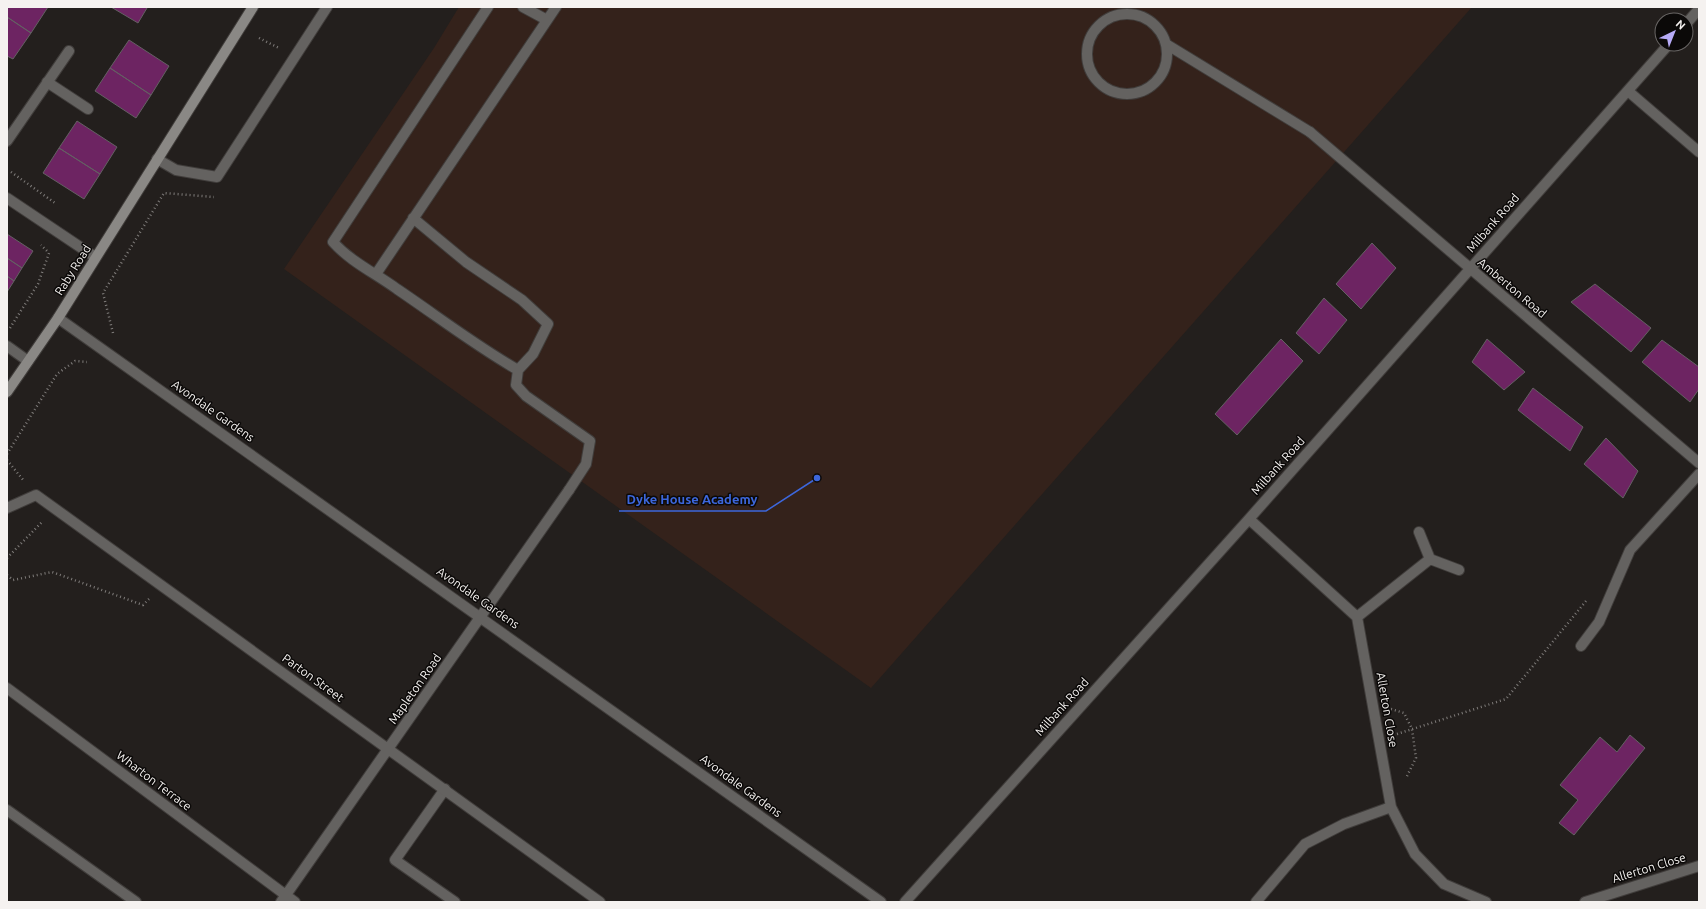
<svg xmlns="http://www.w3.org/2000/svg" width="1706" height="909" viewBox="0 0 1706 909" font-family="Ubuntu,sans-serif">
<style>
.education{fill:#34221b}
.building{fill:#6d2462;stroke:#646063}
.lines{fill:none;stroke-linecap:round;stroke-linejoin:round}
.lane-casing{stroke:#403d3b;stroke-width:12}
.street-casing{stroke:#403d3b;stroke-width:12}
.secondary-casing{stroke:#403d3b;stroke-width:12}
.path{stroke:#7f7c7a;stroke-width:2.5;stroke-dasharray:1 3;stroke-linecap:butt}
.lane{stroke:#646260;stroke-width:10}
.street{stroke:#646260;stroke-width:10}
.secondary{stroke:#8a8885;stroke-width:10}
.labels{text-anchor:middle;stroke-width:3;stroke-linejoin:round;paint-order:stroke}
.street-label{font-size:12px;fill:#f5f2f0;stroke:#0b0908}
.leader{fill:none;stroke:#3d67dc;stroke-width:1.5}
.callout-dot{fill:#3d67dc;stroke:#0b0908;stroke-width:1.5}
.callout-label{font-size:13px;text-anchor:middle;font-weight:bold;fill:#3d67dc;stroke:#0b0908;stroke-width:3;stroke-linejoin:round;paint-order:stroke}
</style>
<rect width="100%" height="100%" fill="#231f1d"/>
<path class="education" d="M 459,7 L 1472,7 L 871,688 L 284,269 L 434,48 Z"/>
<path class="building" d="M 7,7 L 48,7 L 31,33 L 7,17 Z
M 111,7 L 146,7 L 147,8 L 138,23 Z
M 7,17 L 31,33 L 13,59 L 7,56 Z
M 129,40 L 169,66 L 151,95 L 110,68 Z
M 110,68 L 151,95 L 136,118 L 95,91 Z
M 77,121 L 117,147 L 100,174 L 59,148 Z
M 59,148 L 100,174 L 84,199 L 43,173 Z
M 7,234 L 33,251 L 22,268 L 7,258 Z
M 1372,243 L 1396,268 L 1361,309 L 1336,284 Z
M 7,258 L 22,268 L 14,281 L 7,276 Z
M 7,276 L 14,281 L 7,292 Z
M 1595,284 L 1651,328 L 1631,352 L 1571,302 Z
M 1324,298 L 1347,320 L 1319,354 L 1296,333 Z
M 1281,339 L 1303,361 L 1237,435 L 1215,414 Z
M 1487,339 L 1525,372 L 1504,390 L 1472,362 Z
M 1662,340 L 1699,367 L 1699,389 L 1690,402 L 1642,362 Z
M 1533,388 L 1583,427 L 1570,451 L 1518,410 Z
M 1606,438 L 1638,471 L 1623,498 L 1584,464 Z
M 1630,735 L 1645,748 L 1574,835 L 1559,823 L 1578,800 L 1560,785 L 1600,737 L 1617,752 Z"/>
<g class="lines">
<g class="lane-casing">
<path id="lane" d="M 488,7 L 333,242 C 351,262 375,273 397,289 C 437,316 476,346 518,370
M 523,7 L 547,20
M1087 54a40 40 0 1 1 80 0a40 40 0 1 1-80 0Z
M 1166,44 L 1310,132
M 413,218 L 466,262 L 522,300 L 548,324 L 533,354 L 518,370 L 516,385 L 526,396 L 590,441 L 586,464 L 569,490
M 376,274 L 556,7
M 7,346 L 28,361
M 1581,646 L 1599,622 L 1630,550 L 1699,474
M 445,789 L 395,860 L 455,902
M 7,810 L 136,902"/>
</g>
<g class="street-casing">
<path id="street" d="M 1686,24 L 1699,9
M 47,82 L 88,109
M 1628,91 L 1699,152
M 1310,132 L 1699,463
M 7,141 L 69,51
M 157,159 L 176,170 L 217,177 L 327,7
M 7,198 L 95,257
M 58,318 L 881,902
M 7,508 L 36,495 L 600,902
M 1249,519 L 1357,617 L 1391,807 L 1415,854 L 1444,884 L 1486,902
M 1419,532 L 1430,559 L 1459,570
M 1357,617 L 1430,559
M 7,688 L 295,902
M 281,902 L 569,490
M 905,902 L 1249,519 L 1669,44
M 1256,902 L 1305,844 L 1344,824 L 1391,807
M 1585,902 L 1699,866"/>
</g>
<g class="secondary-casing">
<path id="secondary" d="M 7,392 L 58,318 L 253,7"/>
</g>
<path class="path" d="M 259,38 L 279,48
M 11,172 L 55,203
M 10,328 L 38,284 L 49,253 L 41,245
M 113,333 L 103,293 L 164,193 L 214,197
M 7,454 L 57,374 L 75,361 L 87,362
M 7,460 L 24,481
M 7,558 L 42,522
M 7,575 L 13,580 L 52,572 L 143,605 L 149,599
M 1391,709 L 1404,713 L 1412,729 L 1416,758 L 1406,778
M 1397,734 L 1506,699 L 1586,601"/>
<use href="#lane" class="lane"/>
<use href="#street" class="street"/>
<use href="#secondary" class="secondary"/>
</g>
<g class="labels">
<g class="street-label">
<text transform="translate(1493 223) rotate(-49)" y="4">Milbank Road</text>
<text transform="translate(73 270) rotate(-58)" y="4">Raby Road</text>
<text transform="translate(1512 288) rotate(40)" y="4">Amberton Road</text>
<text transform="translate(213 411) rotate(35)" y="4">Avondale Gardens</text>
<text transform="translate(1278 466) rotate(-48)" y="4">Milbank Road</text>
<text transform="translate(478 598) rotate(35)" y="4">Avondale Gardens</text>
<text transform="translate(313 678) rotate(36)" y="4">Parton Street</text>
<text transform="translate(415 689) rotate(-55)" y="4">Mapleton Road</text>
<text transform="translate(1062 707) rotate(-48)" y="4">Milbank Road</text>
<text transform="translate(1387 710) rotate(80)" y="4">Allerton Close</text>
<text transform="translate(154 781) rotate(37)" y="4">Wharton Terrace</text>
<text transform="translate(741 786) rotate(36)" y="4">Avondale Gardens</text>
<text transform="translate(1649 868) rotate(-17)" y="4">Allerton Close</text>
</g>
</g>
<path class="leader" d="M817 478L766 511H619"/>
<circle class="callout-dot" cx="817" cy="478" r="4"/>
<g class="callout-label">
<text x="692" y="504">Dyke House Academy</text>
</g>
<rect width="1706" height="909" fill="none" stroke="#f5f2f0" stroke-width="16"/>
<g transform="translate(1674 32) rotate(43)"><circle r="19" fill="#0b0908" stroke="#696665"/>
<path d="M0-3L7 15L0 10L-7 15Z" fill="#b7abf7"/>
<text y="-6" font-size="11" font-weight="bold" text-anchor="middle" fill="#f5f2f0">N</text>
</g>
</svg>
